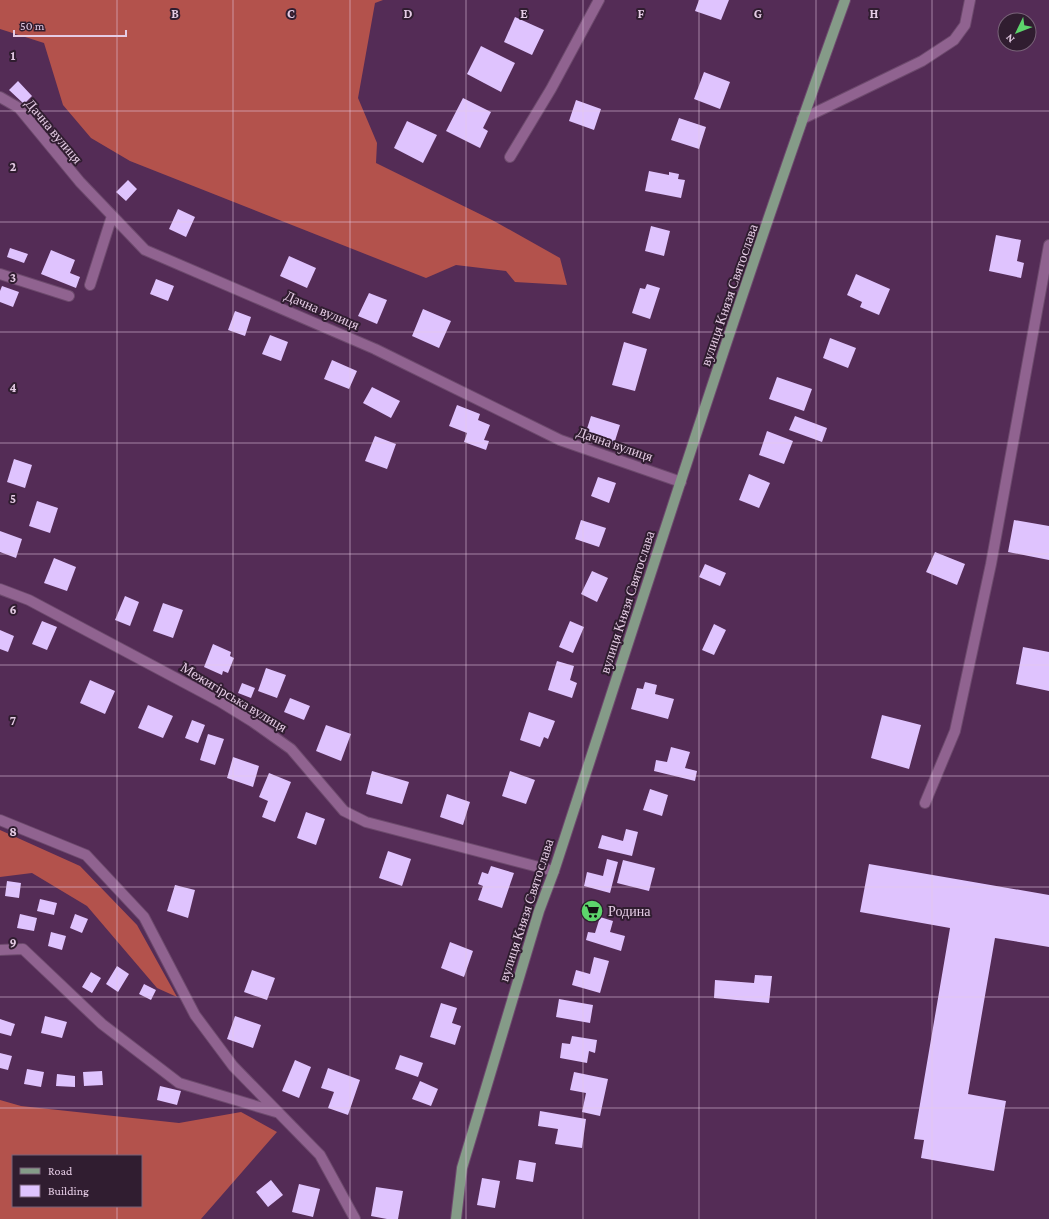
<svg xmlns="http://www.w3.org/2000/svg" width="1049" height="1219" viewBox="0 0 1049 1219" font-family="'Crimson Pro',serif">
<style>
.forest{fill:#b3524c;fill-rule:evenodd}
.building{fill:#dfc3fe}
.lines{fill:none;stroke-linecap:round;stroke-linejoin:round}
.minor-casing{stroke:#6d4a6d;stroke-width:12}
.major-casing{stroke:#6d4a6d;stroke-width:12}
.minor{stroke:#906390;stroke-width:10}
.major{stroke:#859b88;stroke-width:10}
.grid{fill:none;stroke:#e5cce5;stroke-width:1;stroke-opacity:0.55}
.labels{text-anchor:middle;stroke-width:4;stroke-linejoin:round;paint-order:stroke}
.street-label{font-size:14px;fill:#e5cce5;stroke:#301d30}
.poi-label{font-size:14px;fill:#e5cce5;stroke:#301d30;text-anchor:start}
.grid-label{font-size:13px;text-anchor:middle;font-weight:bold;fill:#e5cce5;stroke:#301d30;stroke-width:4;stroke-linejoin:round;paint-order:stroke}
</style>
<rect width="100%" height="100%" fill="#542c56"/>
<path class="forest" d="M 0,0 L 383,0 L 375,3 L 358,98 L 377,143 L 376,163 L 494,221 L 560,258 L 567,285 L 515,282 L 506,271 L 456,265 L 426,278 L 130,161 L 91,138 L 63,105 L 44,43 L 0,29 Z
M 0,830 L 80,866 L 137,925 L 177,997 L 157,988 L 87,906 L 32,873 L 0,877 Z
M 0,1100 L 21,1106 L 179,1123 L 241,1112 L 277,1132 L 201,1219 L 0,1219 ZM 13,1156 L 141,1156 L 141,1206 L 13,1206 Z"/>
<path class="building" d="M 699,0 L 729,0 L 721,20 L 695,11 Z
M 515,17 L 544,30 L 532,55 L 504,42 Z
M 481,46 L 515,63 L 501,92 L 467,74 Z
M 704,72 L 730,82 L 720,109 L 694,99 Z
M 18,81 L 32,96 L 24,104 L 9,90 Z
M 463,98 L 491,112 L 483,128 L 488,131 L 480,148 L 446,131 Z
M 576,100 L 601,109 L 594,130 L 569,121 Z
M 679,118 L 706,127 L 699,149 L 671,140 Z
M 407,121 L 437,135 L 423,163 L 394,148 Z
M 649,171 L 669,175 L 669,172 L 679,174 L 678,179 L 685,180 L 681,198 L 645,191 Z
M 128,180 L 137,189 L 126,201 L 116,192 Z
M 178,209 L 195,217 L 186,237 L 169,229 Z
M 651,226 L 670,231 L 664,256 L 645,251 Z
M 996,235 L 1021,240 L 1017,261 L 1024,263 L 1021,278 L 989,271 Z
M 10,248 L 28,254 L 24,263 L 7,257 Z
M 51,250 L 75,260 L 70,273 L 80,277 L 76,288 L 41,274 Z
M 289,256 L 316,268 L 307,288 L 280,276 Z
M 856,274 L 890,289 L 879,315 L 860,307 L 862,302 L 847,295 Z
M 156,279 L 174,286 L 168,301 L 150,294 Z
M 647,284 L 660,288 L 650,319 L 632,313 L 640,288 L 645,289 Z
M 2,286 L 19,292 L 13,307 L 0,302 L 0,291 Z
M 369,293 L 387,300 L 377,324 L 358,316 Z
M 423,309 L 451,321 L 439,348 L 412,336 Z
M 235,311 L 251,317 L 245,336 L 228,330 Z
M 270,335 L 288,342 L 281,361 L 262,354 Z
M 830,338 L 856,348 L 848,368 L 823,358 Z
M 624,342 L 647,349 L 635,391 L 612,385 Z
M 332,360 L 357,371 L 349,389 L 324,379 Z
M 777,377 L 812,389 L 804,411 L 769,399 Z
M 372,387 L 400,401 L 391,418 L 363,403 Z
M 457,405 L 480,414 L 478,420 L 490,425 L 484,440 L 489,441 L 486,450 L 464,442 L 467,433 L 449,426 Z
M 591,416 L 620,425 L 614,444 L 585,435 Z
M 795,416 L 827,428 L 822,442 L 789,430 Z
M 767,431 L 793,441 L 784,464 L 759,455 Z
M 375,436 L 396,444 L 387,469 L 365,461 Z
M 14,459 L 32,465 L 25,488 L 7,482 Z
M 749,474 L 770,483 L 759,508 L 739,500 Z
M 598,477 L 616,483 L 609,503 L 591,496 Z
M 37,501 L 58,508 L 50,533 L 29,526 Z
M 581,520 L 606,528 L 599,547 L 575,539 Z
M 1014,520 L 1049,526 L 1049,560 L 1008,552 Z
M 0,531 L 22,539 L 16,558 L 0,552 Z
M 935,552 L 965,564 L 957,585 L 926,572 Z
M 54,558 L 76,567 L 67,591 L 44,583 Z
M 705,564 L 726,573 L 720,586 L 699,577 Z
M 592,571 L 608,578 L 597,602 L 581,594 Z
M 125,596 L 139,602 L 130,626 L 115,620 Z
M 163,603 L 183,610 L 173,638 L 153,631 Z
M 42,621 L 57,627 L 47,650 L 32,644 Z
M 570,621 L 584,627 L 573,653 L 559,647 Z
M 714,624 L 726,630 L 714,655 L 702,650 Z
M 0,630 L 14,636 L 8,652 L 0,649 Z
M 213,644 L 231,652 L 230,656 L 234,658 L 228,673 L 223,671 L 222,675 L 204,667 Z
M 1023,647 L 1049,652 L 1049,691 L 1016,684 Z
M 557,661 L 574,666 L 570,680 L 577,683 L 572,698 L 548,690 Z
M 266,668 L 286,675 L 277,698 L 258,691 Z
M 90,680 L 115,691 L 105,714 L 80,703 Z
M 645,682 L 657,685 L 655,694 L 674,699 L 668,719 L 631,709 L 637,688 L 643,689 Z
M 242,683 L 255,688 L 251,698 L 238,693 Z
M 290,698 L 310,706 L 304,720 L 284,712 Z
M 148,705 L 173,716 L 163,738 L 138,728 Z
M 529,712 L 555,721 L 548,739 L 544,737 L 540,747 L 520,740 Z
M 882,715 L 921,725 L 909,769 L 871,758 Z
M 192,720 L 205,725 L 198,743 L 185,738 Z
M 326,725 L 351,734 L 341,761 L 316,751 Z
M 208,734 L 224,739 L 215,765 L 200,760 Z
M 671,747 L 690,752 L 685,768 L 697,771 L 695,781 L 654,771 L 656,760 L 667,762 Z
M 233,757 L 259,766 L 253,787 L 227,778 Z
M 372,771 L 409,782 L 402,804 L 366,794 Z
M 510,771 L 535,780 L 526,804 L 502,796 Z
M 269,773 L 291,782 L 275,822 L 262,817 L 268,801 L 259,797 Z
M 650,789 L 668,795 L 662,816 L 643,810 Z
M 447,794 L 470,802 L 463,825 L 440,817 Z
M 306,812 L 325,819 L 316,845 L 297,838 Z
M 626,829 L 638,832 L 632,856 L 598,848 L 602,835 L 623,841 Z
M 388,851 L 411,859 L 402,886 L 379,878 Z
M 607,859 L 618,862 L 610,893 L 584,886 L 587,872 L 603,876 Z
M 623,860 L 655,868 L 649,891 L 617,883 Z
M 869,864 L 1049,895 L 1049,947 L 995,938 L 968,1094 L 1006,1101 L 994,1171 L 921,1158 L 924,1140 L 914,1139 L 950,928 L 860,912 Z
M 491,866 L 514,873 L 502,908 L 478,900 L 483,886 L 478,884 L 482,872 L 488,874 Z
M 7,881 L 21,883 L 19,898 L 5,896 Z
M 175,885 L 195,890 L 188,918 L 167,911 Z
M 40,899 L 57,903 L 54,915 L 37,911 Z
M 20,914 L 37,918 L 34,931 L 17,928 Z
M 75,914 L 88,919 L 82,933 L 70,928 Z
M 600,917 L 613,921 L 610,932 L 625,936 L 621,951 L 586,940 L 588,932 L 595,933 Z
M 51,932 L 66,936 L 62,950 L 48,946 Z
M 450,942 L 473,951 L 464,977 L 441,968 Z
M 594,957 L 609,961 L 600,993 L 572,985 L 576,970 L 590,974 Z
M 117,966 L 129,974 L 118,992 L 106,984 Z
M 252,970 L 275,978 L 267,1000 L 244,992 Z
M 91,972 L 101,978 L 92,993 L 82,987 Z
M 755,975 L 772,976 L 769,1003 L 714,998 L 715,980 L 754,983 Z
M 144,984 L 156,990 L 151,1000 L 139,994 Z
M 559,999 L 593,1005 L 590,1023 L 556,1017 Z
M 441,1003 L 457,1008 L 452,1023 L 461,1026 L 455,1045 L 430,1037 Z
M 45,1016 L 67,1022 L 62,1038 L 41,1033 Z
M 235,1016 L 261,1025 L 253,1048 L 227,1039 Z
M 0,1019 L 15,1024 L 11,1036 L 0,1033 Z
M 572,1036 L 597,1040 L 595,1053 L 589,1051 L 587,1063 L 560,1058 L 562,1043 L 570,1044 Z
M 0,1053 L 12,1056 L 8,1070 L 0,1068 Z
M 400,1055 L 423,1063 L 418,1077 L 395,1069 Z
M 295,1060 L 311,1067 L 299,1098 L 282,1091 Z
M 328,1068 L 360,1080 L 348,1115 L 328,1108 L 334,1092 L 321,1088 Z
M 27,1069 L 44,1072 L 41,1087 L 24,1084 Z
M 102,1071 L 103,1085 L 84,1086 L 83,1072 Z
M 574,1072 L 608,1079 L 600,1116 L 582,1112 L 586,1093 L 570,1090 Z
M 57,1074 L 75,1076 L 75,1087 L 56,1086 Z
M 420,1081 L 438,1089 L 431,1106 L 412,1099 Z
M 160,1086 L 181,1091 L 177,1105 L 157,1100 Z
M 540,1111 L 586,1119 L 582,1148 L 555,1144 L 558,1129 L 538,1126 Z
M 519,1160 L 536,1163 L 533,1182 L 516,1179 Z
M 482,1178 L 500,1181 L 495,1208 L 477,1205 Z
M 271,1180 L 283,1195 L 268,1207 L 256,1192 Z
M 299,1184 L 320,1189 L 313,1217 L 292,1212 Z
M 376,1187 L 403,1191 L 398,1219 L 387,1219 L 371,1216 Z"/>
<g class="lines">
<g class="minor-casing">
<path id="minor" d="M 0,97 L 19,108 L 80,182 L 145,250 L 375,349 L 560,440 L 681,482
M 802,119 L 922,61 L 954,40 L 965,25 L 970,0
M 510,157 L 551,89 L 599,0
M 0,274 L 69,296
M 90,285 L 112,216
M 0,589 L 29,600 L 219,701 L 253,722 L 291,749 L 344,811 L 366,822 L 554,871
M 925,803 L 955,731 L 991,564 L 1049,245
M 0,820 L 86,855 L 144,917 L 195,1015 L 233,1066 L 320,1155 L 355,1219
M 0,950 L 23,949 L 102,1024 L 179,1083 L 276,1112"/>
</g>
<g class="major-casing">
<path id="major" d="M 456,1219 L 462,1168 L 539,911 L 554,871 C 649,580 741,288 845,0"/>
</g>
<use href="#minor" class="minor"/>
<use href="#major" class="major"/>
</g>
<path class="grid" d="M 117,0 L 117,1156M 233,0 L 233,1219M 350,0 L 350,1219M 466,0 L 466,1219M 583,0 L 583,1219M 699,0 L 699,1219M 816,0 L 816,1219M 932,0 L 932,1219M 0,111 L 1049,111M 0,222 L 1049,222M 0,332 L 1049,332M 0,443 L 1049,443M 0,554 L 1049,554M 0,665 L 1049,665M 0,776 L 1049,776M 0,887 L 1049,887M 0,997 L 1049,997M 0,1108 L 1049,1108M 117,1206 L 117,1219"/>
<defs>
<g id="supermarket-disc" transform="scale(1.15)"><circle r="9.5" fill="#5dd56c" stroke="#301d30"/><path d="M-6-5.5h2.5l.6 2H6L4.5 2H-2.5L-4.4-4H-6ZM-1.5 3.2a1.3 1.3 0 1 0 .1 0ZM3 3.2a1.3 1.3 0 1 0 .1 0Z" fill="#111"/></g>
</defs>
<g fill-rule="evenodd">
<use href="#supermarket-disc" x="592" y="911"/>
</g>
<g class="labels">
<g class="street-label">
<text transform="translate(54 131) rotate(50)" y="5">Дачна вулиця</text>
<text transform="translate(729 295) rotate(-71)" y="5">вулиця Князя Святослава</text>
<text transform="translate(322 310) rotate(23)" y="5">Дачна вулиця</text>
<text transform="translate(615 444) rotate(19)" y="5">Дачна вулиця</text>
<text transform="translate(627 602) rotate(-72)" y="5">вулиця Князя Святослава</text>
<text transform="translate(234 697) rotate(31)" y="5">Межигірська вулиця</text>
<text transform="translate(526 910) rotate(-72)" y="5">вулиця Князя Святослава</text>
</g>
<g class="poi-label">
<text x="608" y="916">Родина</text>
</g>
</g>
<g class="grid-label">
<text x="175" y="18">B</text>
<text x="291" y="18">C</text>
<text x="408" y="18">D</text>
<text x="524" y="18">E</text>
<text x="641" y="18">F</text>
<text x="758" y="18">G</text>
<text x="874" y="18">H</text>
<text x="13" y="60">1</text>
<text x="13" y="171">2</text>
<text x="13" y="282">3</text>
<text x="13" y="392">4</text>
<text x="13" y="503">5</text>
<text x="13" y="614">6</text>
<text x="13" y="725">7</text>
<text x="13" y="836">8</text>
<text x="13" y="947">9</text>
</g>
<rect x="12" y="1155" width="130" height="52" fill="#301d30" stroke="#786378"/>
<rect x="20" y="1168" width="20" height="6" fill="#859b88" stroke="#786378"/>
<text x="48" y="1175" font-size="12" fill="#e5cce5">Road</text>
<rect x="20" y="1185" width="20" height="12" fill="#dfc3fe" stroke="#786378"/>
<text x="48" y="1195" font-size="12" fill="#e5cce5">Building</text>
<g transform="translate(1017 32) rotate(227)"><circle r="19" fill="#301d30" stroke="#786378"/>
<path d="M0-3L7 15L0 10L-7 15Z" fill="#5dd56c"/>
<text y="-6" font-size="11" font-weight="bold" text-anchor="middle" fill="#e5cce5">N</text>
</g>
<path d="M14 30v6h112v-6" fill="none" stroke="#e5cce5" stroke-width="2"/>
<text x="20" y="30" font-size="12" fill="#e5cce5" stroke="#301d30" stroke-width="3" paint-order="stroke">50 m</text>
</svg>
